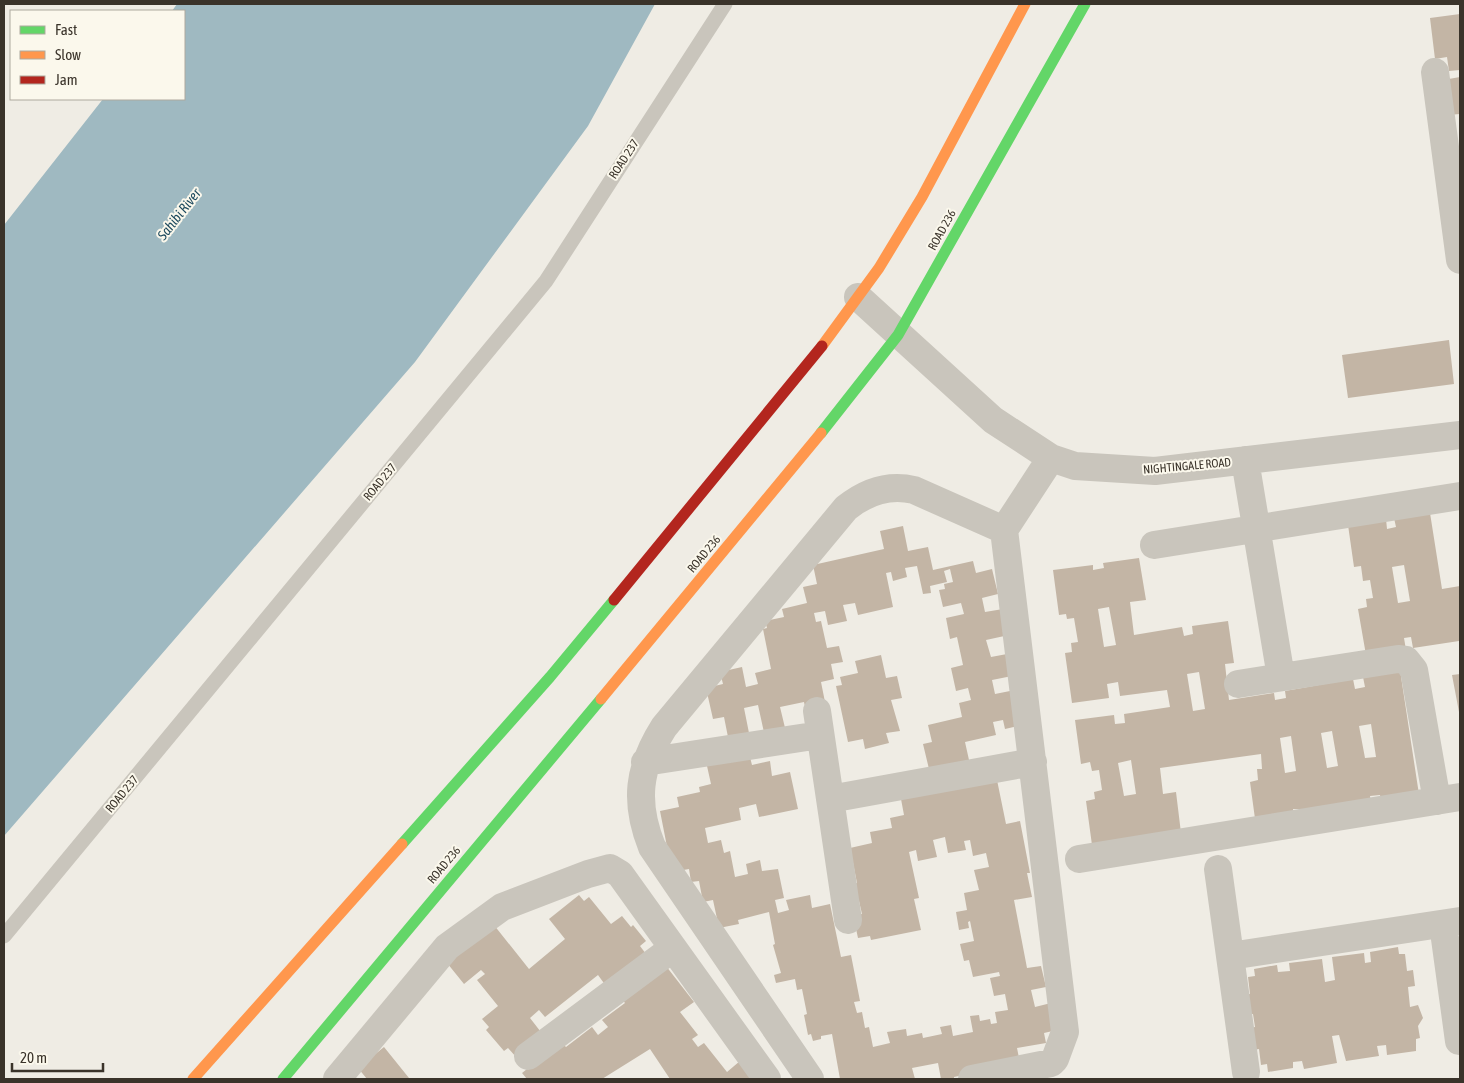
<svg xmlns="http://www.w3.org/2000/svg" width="1464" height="1083" viewBox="0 0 1464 1083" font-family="'Asap Condensed',sans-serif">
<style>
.water{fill:#9fb9c1}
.building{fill:#c3b5a5;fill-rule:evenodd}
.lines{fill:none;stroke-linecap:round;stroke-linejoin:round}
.lane{stroke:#c9c5bc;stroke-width:15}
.street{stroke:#c9c5bc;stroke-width:28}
.fast{stroke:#63d668;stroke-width:11}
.slow{stroke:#ff974d;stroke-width:11}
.jam{stroke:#b3261e;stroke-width:11}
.labels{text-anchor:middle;stroke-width:4;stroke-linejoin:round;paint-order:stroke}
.street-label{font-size:12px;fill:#3a332a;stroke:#fbf8ec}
.water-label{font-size:14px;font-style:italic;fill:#1d4a5e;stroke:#fbf8ec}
</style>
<rect width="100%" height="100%" fill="#efece4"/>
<path class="water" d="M 177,4 L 655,4 L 588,126 L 415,362 L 4,836 L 4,225 L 103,99 L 184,99 L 184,11 L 172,11 Z"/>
<path class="building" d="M 1460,14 L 1460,70 L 1449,71 L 1447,57 L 1435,59 L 1430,18 Z
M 1460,77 L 1460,114 L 1448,115 L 1443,80 Z
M 1449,340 L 1454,384 L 1348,398 L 1342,355 Z
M 1430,513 L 1442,589 L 1460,586 L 1460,644 L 1459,641 L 1413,648 L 1411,637 L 1404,638 L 1406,650 L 1366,655 L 1358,609 L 1367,607 L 1366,599 L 1373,598 L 1370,580 L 1363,581 L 1361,566 L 1354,567 L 1348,525 L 1386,519 L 1387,529 L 1396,527 L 1394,518 ZM 1404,565 L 1410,601 L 1398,603 L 1392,567 Z
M 903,526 L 908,551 L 928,547 L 933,570 L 973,561 L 976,573 L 992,569 L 998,594 L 982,598 L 985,612 L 1003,609 L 1009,635 L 986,640 L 991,657 L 1007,654 L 1012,676 L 992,680 L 995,694 L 1010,691 L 1018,726 L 1005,729 L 1003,720 L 993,722 L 996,735 L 965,742 L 969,760 L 929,769 L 923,744 L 932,742 L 928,725 L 962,717 L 959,703 L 971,700 L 968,688 L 956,691 L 951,668 L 963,665 L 957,637 L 950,639 L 946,618 L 964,614 L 961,603 L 943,607 L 939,590 L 945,589 L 944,584 L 953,582 L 950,569 L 944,571 L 947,582 L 930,586 L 931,593 L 923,594 L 917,566 L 905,568 L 907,577 L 893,581 L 891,572 L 886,573 L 893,607 L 858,615 L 855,603 L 843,605 L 847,621 L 828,625 L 825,611 L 814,613 L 816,622 L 821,621 L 827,648 L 839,646 L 843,662 L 831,664 L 834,679 L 821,682 L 825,702 L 805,707 L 804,702 L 780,707 L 786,732 L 765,737 L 758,705 L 744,708 L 749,733 L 728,737 L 724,717 L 713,719 L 706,688 L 723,684 L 720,672 L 742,667 L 746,687 L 758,684 L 755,673 L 771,669 L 763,629 L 767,628 L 765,621 L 784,617 L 782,609 L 807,603 L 803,587 L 817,584 L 813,565 L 884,549 L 880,531 Z
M 1139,558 L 1146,600 L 1130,602 L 1134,635 L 1182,627 L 1184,636 L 1193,634 L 1192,626 L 1228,621 L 1234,663 L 1225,664 L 1229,700 L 1274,693 L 1275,700 L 1286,698 L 1285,691 L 1353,679 L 1355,689 L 1365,687 L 1363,677 L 1400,670 L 1420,801 L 1382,807 L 1380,795 L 1370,796 L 1372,808 L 1301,819 L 1300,809 L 1293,809 L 1294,820 L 1256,826 L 1250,782 L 1258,780 L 1257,769 L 1262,769 L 1261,754 L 1160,768 L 1163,794 L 1176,792 L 1181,833 L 1092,845 L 1086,801 L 1095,799 L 1094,792 L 1102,790 L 1099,770 L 1092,771 L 1090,762 L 1081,764 L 1075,720 L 1114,715 L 1115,724 L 1125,723 L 1124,714 L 1170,707 L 1167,690 L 1120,696 L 1118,682 L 1107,684 L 1109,698 L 1072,703 L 1065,653 L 1072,652 L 1071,643 L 1078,642 L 1074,618 L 1067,619 L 1066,614 L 1059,615 L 1053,570 L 1093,565 L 1093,570 L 1104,568 L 1103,563 ZM 1109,607 L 1116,645 L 1104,647 L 1098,609 ZM 1199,672 L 1205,709 L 1193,711 L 1187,674 ZM 1371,724 L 1376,757 L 1365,758 L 1359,726 ZM 1332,731 L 1338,766 L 1327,768 L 1321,733 ZM 1291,736 L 1296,771 L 1285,773 L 1280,738 ZM 1131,760 L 1136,794 L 1124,796 L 1118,763 Z
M 881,655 L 886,678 L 897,676 L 902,698 L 891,700 L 900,731 L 886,733 L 889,743 L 865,749 L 863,739 L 848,742 L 836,686 L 842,685 L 840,677 L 858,673 L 855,661 Z
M 1460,674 L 1460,712 L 1459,712 L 1452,675 Z
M 750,757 L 752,765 L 770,761 L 772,776 L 790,772 L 798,809 L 759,817 L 756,804 L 739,808 L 741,820 L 705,828 L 708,843 L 721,840 L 724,853 L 730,851 L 735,877 L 748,874 L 746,864 L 760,860 L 762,871 L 778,869 L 784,898 L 775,900 L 778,913 L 789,910 L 786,900 L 810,895 L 812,908 L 830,904 L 841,957 L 851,955 L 860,1001 L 854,1002 L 857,1013 L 862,1012 L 865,1028 L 869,1027 L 873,1047 L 890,1043 L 887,1032 L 906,1029 L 907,1036 L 922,1033 L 923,1038 L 942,1034 L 940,1027 L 951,1025 L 953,1036 L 973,1032 L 970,1016 L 979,1015 L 980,1021 L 990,1019 L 991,1024 L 997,1023 L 995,1012 L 1008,1010 L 1005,994 L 994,996 L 990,978 L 1000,976 L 999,972 L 973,977 L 969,960 L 964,961 L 960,944 L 974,941 L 970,921 L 968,922 L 969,928 L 959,930 L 956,912 L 967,910 L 964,893 L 979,890 L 974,870 L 989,867 L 986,853 L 973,856 L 970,840 L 964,841 L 966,850 L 948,853 L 945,837 L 933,840 L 937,857 L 918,861 L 916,850 L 909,852 L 919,898 L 914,899 L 921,930 L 871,940 L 870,936 L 858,938 L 853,915 L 862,914 L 859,901 L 856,901 L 852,884 L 857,883 L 850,848 L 872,843 L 870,832 L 892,828 L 890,818 L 904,815 L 901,799 L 997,780 L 1006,824 L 1020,821 L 1030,873 L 1027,873 L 1032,897 L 1014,900 L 1027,968 L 1041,966 L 1046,987 L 1031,990 L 1035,1007 L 1051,1003 L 1057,1030 L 1044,1033 L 1046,1043 L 1017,1048 L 1021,1068 L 973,1073 L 954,1077 L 954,1079 L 941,1079 L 938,1063 L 912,1068 L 915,1079 L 840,1079 L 832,1034 L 821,1036 L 821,1039 L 813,1041 L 811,1034 L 808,1035 L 804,1015 L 807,1014 L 802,989 L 797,990 L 795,979 L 776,983 L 774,975 L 781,973 L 773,945 L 775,944 L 769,912 L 738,920 L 739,924 L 719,928 L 713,900 L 703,902 L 699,881 L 691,882 L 689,869 L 672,872 L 660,811 L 679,807 L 677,797 L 700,792 L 699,787 L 711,784 L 707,766 Z
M 579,895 L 584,901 L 589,897 L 611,924 L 622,916 L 631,927 L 633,925 L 646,941 L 640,946 L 646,954 L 606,986 L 598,975 L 545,1017 L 539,1010 L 530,1018 L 544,1036 L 517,1058 L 508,1048 L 504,1051 L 486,1030 L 489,1027 L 482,1019 L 498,1006 L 477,980 L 485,974 L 481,970 L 464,984 L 443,958 L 490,920 L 529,969 L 565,939 L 549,919 Z
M 1398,947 L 1399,954 L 1405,954 L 1407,971 L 1413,970 L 1415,986 L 1408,987 L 1410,1007 L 1418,1005 L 1423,1018 L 1418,1026 L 1420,1038 L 1416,1039 L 1416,1051 L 1387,1055 L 1386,1045 L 1377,1046 L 1379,1056 L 1346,1061 L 1339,1035 L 1332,1036 L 1337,1063 L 1304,1069 L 1302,1061 L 1293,1062 L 1293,1068 L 1268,1072 L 1267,1064 L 1261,1065 L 1259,1049 L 1253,1050 L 1250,1028 L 1255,1027 L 1253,1014 L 1248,1014 L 1244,995 L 1250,994 L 1248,977 L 1255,976 L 1254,969 L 1277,965 L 1278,972 L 1290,971 L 1289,963 L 1322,959 L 1325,982 L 1335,980 L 1332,957 L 1364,953 L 1365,963 L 1371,962 L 1370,952 Z
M 666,966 L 694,1002 L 680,1012 L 698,1035 L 692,1039 L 698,1047 L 704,1043 L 727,1072 L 740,1061 L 755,1079 L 670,1079 L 650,1049 L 602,1079 L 527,1079 L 522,1073 L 561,1042 L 566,1047 L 592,1027 L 598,1035 L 608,1027 L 602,1020 L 625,1003 L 621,998 Z
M 384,1047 L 409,1078 L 408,1079 L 367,1079 L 358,1068 Z"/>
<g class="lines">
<path class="lane" d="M 4,936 L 546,281 L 725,4"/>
<path class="street" d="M 1435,72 L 1460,260
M 858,297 L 993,420 L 1051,458 L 1075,466 L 1155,471 L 1460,435
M 1245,460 L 1281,677
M 1154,545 L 1460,496
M 1238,684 L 1398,659 L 1406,660 L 1414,670 L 1437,801
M 817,711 L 848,920
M 645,762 L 820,735
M 830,799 L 1033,762
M 1079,859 L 1460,797
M 1218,869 L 1246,1072
M 1443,924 L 1459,1041
M 1230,956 L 1460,921
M 528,1056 L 673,948
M 337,1079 L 447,947 L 502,907 L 588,874 L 610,868 L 620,874 L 767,1079
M 810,1079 L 652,847 C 634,802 638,768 664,727 L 846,508 C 866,492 889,484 914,490 L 1004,530
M 972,1079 L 1051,1063 L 1055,1059 L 1065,1032 L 1004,530 L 1051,458"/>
<path class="fast" d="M 821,433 L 898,335 L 1085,4
M 402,844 L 550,677 L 614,600
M 283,1079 L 601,699"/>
<path class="slow" d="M 822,346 L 879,268 L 922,197 L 1025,4
M 601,699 L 821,433
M 193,1079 L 402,844"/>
<path class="jam" d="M 614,600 L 822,346"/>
</g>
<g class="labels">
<g class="street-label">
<text transform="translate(624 159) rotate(-57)" y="4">ROAD 237</text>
<text transform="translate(942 230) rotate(-61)" y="4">ROAD 236</text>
<text transform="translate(1187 466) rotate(-5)" y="4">NIGHTINGALE ROAD</text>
<text transform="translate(380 482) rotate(-50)" y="4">ROAD 237</text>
<text transform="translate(704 554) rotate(-50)" y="4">ROAD 236</text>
<text transform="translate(122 794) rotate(-50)" y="4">ROAD 237</text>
<text transform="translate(444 865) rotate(-50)" y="4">ROAD 236</text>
</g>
<g class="water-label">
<text transform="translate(179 214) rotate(-52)" y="5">Sahibi River</text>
</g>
</g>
<rect width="1464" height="1083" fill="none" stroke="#3a332a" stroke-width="10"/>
<rect x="10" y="10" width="175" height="90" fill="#fbf8ec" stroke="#aea99e"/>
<rect x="20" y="26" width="25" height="8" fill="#63d668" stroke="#aea99e"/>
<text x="55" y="35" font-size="15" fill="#3a332a">Fast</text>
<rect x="20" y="51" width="25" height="8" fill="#ff974d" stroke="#aea99e"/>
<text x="55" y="60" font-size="15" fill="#3a332a">Slow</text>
<rect x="20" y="76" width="25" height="8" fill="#b3261e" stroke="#aea99e"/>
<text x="55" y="85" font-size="15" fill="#3a332a">Jam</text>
<path d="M12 1063v8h91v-8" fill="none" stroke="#3a332a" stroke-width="2.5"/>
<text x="20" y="1063" font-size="15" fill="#3a332a" stroke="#fbf8ec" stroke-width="4" paint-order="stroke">20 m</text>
</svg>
